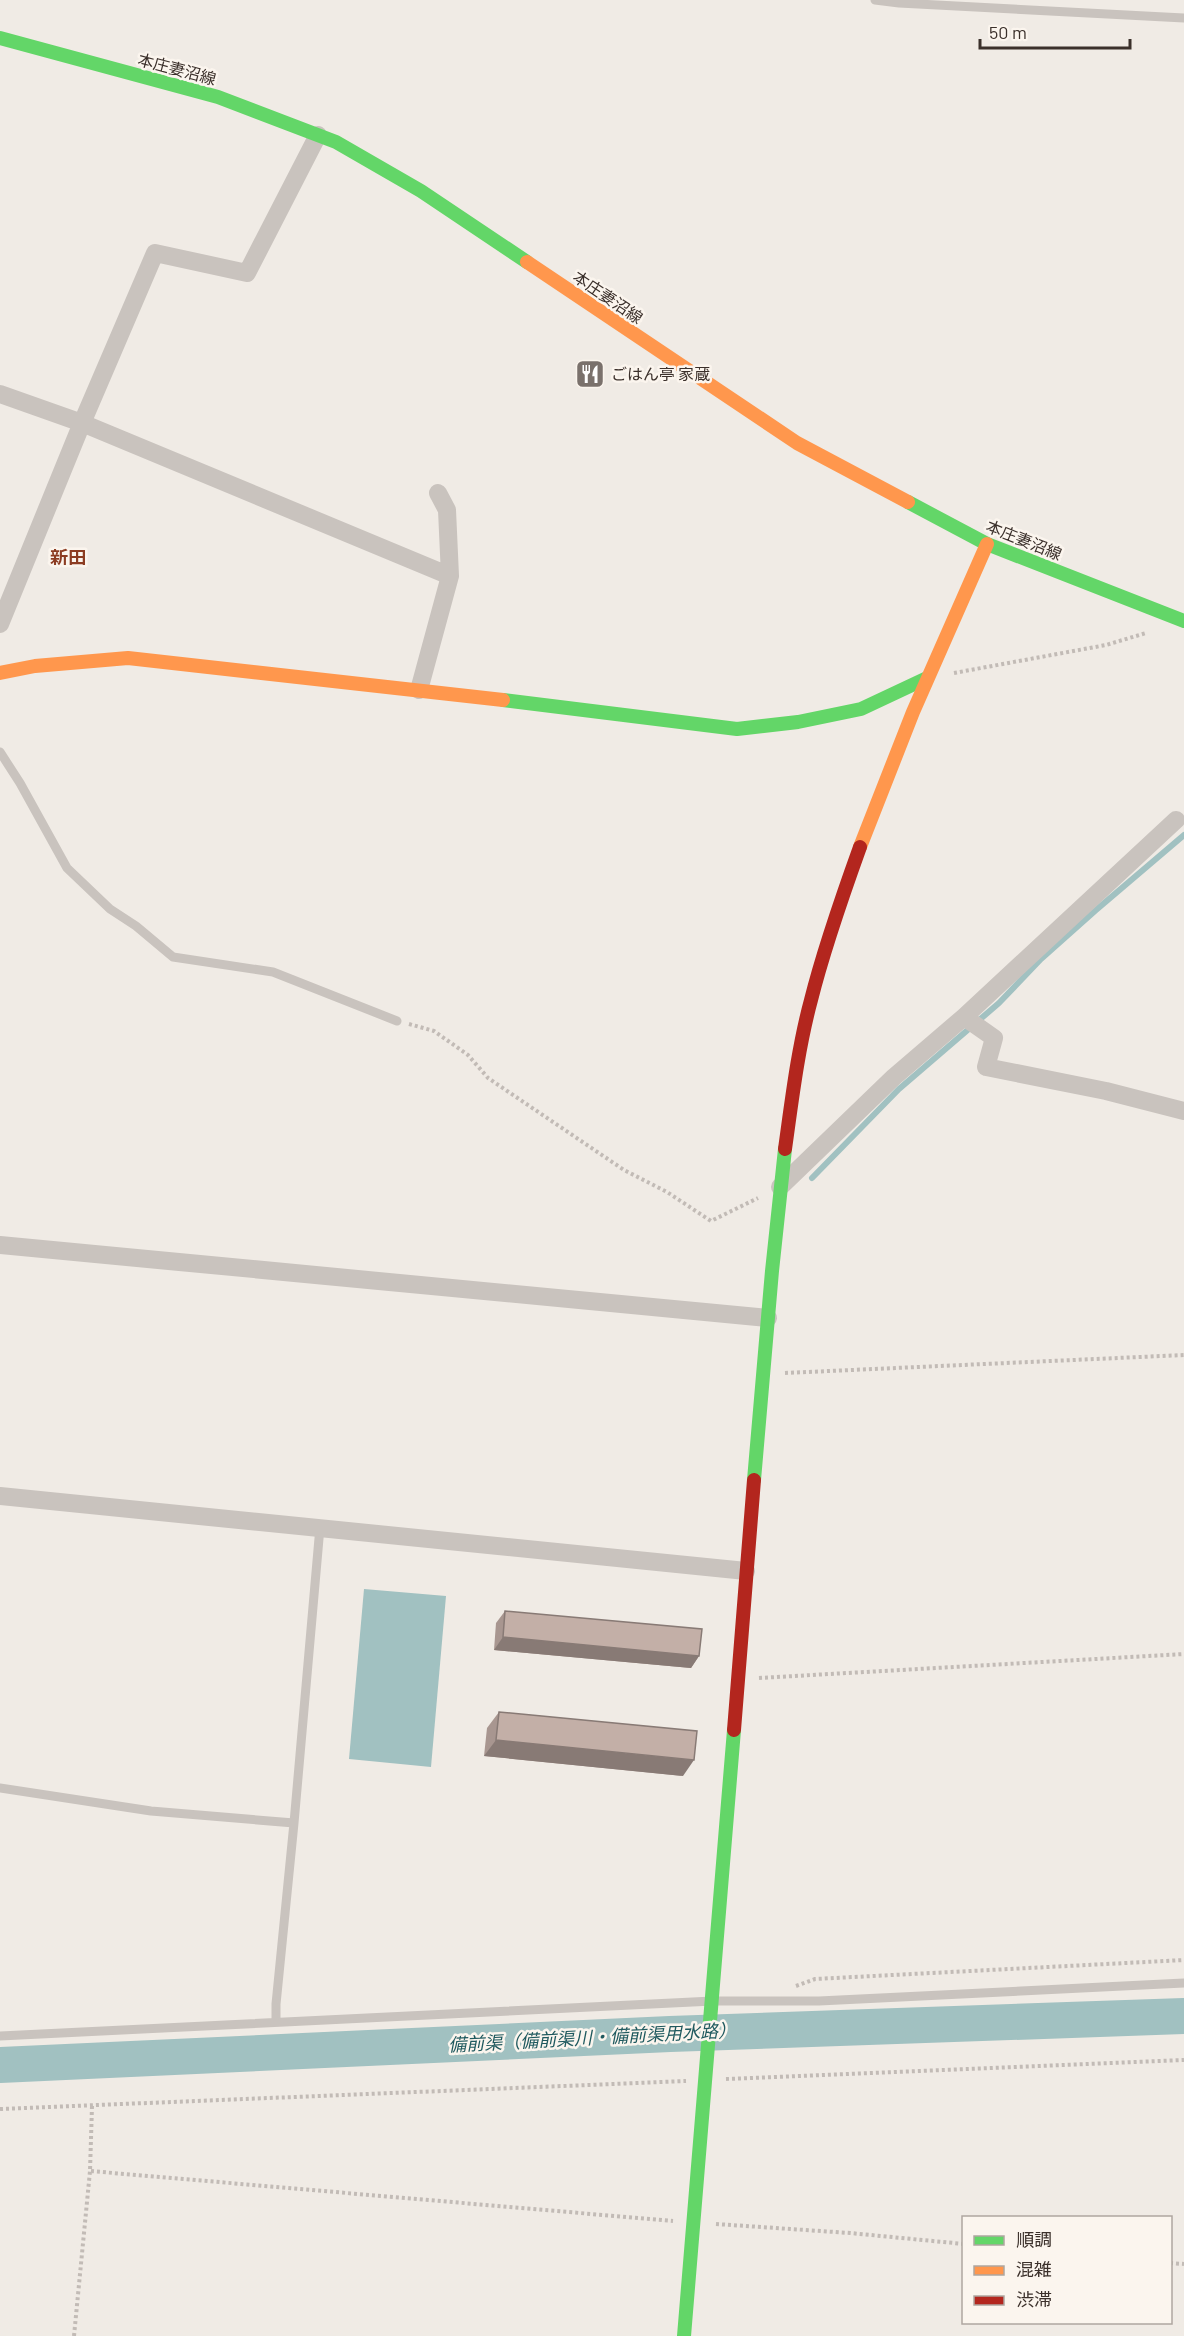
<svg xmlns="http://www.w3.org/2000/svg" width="1184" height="2336" viewBox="0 0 1184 2336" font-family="Barlow,'Noto Sans JP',sans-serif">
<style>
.water{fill:#a1c1c1}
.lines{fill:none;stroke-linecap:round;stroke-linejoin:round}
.stream{stroke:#a1c1c1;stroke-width:6}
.river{stroke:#a1c1c1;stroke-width:36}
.path{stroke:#c2bbb6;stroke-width:4;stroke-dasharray:3 3;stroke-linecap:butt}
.lane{stroke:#c9c3be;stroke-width:9}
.street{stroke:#c9c3be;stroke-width:18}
.fast{stroke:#63d668;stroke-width:14}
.slow{stroke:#ff974d;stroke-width:14}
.jam{stroke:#b3261e;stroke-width:14}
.wall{fill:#a89690}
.shaded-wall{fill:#887a75}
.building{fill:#c3afa7;stroke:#887a75;stroke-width:1.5}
.labels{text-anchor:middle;stroke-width:5;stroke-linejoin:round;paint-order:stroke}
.street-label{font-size:16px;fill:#3b302b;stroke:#fbf5ee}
.poi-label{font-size:16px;fill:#3b302b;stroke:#fbf5ee;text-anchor:start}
.neighbourhood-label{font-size:18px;font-weight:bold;fill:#8c3c22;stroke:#fbf5ee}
.water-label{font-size:18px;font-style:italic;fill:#1f595e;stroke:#fbf5ee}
</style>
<rect width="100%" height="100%" fill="#f0ebe5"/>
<path class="water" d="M 364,1589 L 446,1596 L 431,1767 L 349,1759 Z"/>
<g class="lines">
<path class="stream" d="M 812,1178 L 899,1089 L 999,1003 L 1041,959 L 1096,910 L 1184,835"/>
<path class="river" d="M 0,2065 L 670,2034 L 1184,2016"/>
<path class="path" d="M 954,673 L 1106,645 L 1146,633
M 409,1024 L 434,1031 L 468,1055 L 488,1078 L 624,1170 L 667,1192 L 711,1221 L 758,1198
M 785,1373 L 1184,1355
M 759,1678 L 1184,1654
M 796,1986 L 815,1979 L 1184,1960
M 726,2079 L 1184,2060
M 92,2106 L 90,2171 L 673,2221
M 0,2109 L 686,2081
M 716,2224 L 850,2233 L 964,2244
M 1170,2263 L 1184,2264
M 74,2336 L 90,2171"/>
<path class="lane" d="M 875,0 L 899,3 L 1184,18
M 0,752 L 20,783 L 67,868 L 110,909 L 136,926 L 173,957 L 273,972 L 397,1021
M 0,1788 L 151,1811 L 294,1823
M 276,2022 L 276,2004 L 294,1823 L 320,1527
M 0,2036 L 713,2001 L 819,2001 L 1184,1983"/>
<path class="street" d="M 0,394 L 82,423 L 450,576
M 0,624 L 82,423 L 155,253 L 247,273 L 318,135
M 419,690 L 450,576 L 447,510 L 438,493
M 964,1017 L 994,1038 L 986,1067 L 1106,1091 L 1184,1111
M 780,1187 L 894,1077 L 964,1017 L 1176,820
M 0,1245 L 768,1318
M 0,1496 L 746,1571"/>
<path class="fast" d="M 0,38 L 218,97 L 336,142 L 421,191 L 527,262
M 908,502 L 987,544 L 1184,621
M 503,700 L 737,729 L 798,722 L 861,709 L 927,678
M 754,1480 L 772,1271 L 785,1149
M 684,2336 L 734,1730"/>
<path class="slow" d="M 527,262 L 797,443 L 908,502
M 0,673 L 35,666 L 128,658 L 503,700
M 860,847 L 913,712 L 987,544"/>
<path class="jam" d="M 785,1149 C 792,1099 798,1048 811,1000 C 824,948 842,897 860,847
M 734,1730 L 754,1480"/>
</g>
<path class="wall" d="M 505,1611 L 699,1656 L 691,1668 L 494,1650 L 496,1623 Z
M 499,1712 L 683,1776 L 484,1756 L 487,1728 Z"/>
<path class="shaded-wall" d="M 503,1637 L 699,1656 L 691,1668 L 494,1650 Z
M 496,1740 L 694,1760 L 683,1776 L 484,1756 Z"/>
<path class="building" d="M 505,1611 L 702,1629 L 699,1656 L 503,1637 Z
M 499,1712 L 697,1731 L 694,1760 L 496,1740 Z"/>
<defs>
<g id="restaurant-square" transform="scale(1.5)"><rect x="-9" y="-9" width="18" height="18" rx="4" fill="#7a716c" stroke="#fbf5ee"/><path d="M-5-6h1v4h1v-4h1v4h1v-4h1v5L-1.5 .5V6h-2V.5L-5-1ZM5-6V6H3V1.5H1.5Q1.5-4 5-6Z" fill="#fff"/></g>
</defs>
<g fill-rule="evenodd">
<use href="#restaurant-square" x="590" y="374"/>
</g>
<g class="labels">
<g class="street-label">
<text transform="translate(177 69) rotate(15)" y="6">本庄妻沼線</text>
<text transform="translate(608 297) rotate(34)" y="6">本庄妻沼線</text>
<text transform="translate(1024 540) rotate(22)" y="6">本庄妻沼線</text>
</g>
<g class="poi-label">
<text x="611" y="380">ごはん亭 家蔵</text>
</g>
<g class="neighbourhood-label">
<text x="68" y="564">新田</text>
</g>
<g class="water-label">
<text transform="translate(592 2038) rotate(-3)" y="6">備前渠（備前渠川・備前渠用水路）</text>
</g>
</g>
<rect x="962" y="2216" width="210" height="108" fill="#fbf5ee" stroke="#aea6a0" stroke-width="1.5"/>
<rect x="974" y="2236" width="30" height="9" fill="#63d668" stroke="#aea6a0" stroke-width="1.5"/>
<text x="1016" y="2246" font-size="18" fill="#3b302b">順調</text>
<rect x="974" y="2266" width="30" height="9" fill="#ff974d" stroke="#aea6a0" stroke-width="1.5"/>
<text x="1016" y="2276" font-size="18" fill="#3b302b">混雑</text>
<rect x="974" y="2296" width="30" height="9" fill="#b3261e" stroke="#aea6a0" stroke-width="1.5"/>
<text x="1016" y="2306" font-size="18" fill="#3b302b">渋滞</text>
<path d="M980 39v9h150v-9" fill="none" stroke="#3b302b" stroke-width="3"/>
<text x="989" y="39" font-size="18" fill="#3b302b" stroke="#fbf5ee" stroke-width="4.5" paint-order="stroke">50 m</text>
</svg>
